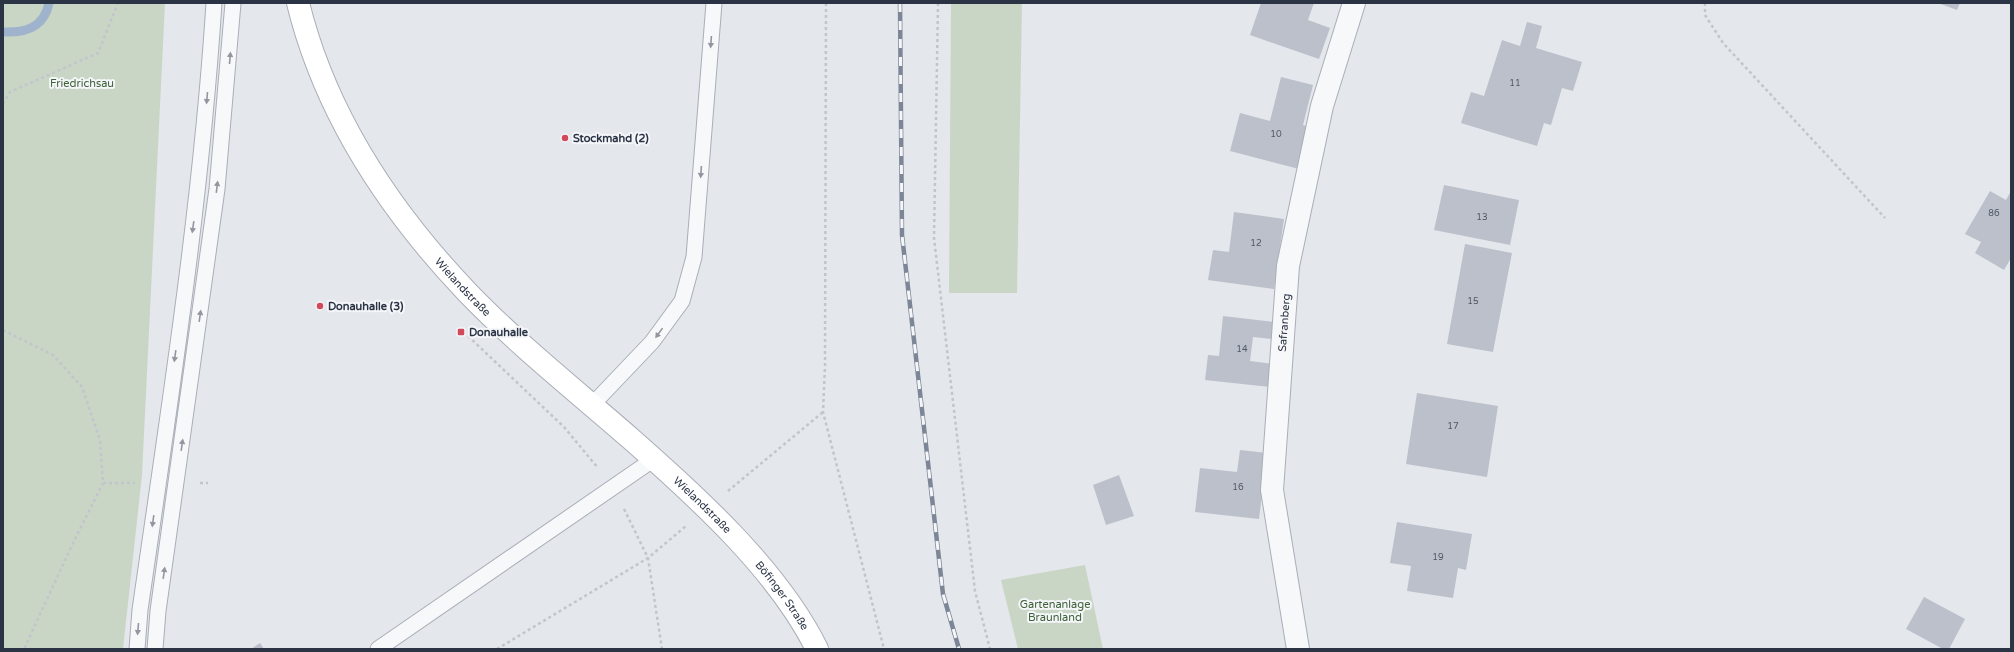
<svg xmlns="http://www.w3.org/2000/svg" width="2014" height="652" viewBox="0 0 2014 652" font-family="'Varela Round',sans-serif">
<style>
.green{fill:#c9d6c5}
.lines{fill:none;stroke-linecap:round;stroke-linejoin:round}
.stream{stroke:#9fb4cc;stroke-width:9}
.building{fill:#bbc0ca}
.lane-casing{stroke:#a9aeb7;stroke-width:17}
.street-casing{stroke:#a9aeb7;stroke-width:24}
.secondary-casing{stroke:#a9aeb7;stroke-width:24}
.path{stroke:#c2c5cb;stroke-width:2.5;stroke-dasharray:3 3;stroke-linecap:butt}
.lane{stroke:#f7f8fa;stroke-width:15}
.street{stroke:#f7f8fa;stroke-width:22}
.secondary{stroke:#fff;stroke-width:22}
.rail-casing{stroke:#7d8696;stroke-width:4.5}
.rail{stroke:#f4f6f9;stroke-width:3;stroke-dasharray:9;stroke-linecap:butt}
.oneway{fill:#9196a0}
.poi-dot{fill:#d1495b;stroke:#f4f6f9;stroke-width:1.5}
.labels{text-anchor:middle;stroke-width:4;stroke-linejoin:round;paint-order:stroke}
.number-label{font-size:9px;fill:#4f5766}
.park-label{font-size:11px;fill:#3f6138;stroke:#f4f6f9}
.poi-label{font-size:11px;font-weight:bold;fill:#2b3445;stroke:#f4f6f9;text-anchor:start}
.street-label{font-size:11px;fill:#2b3445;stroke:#f4f6f9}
</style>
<rect width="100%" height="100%" fill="#e4e7ec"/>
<path class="green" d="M 3,3 L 165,3 L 142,475 L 123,649 L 3,649 Z
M 951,3 L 1022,3 L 1017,293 L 949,293 Z
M 1085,565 L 1103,649 L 1018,649 L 1001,580 Z"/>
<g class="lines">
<path class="stream" d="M 3,32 C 25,33 44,28 49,3"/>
</g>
<path class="building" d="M 1261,3 L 1314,3 L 1308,20 L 1330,28 L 1319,59 L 1250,35 Z
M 1938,3 L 1960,3 L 1957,10 Z
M 1527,22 L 1542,26 L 1536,48 L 1582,62 L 1573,91 L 1562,88 L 1551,125 L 1544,123 L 1537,146 L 1461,123 L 1471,92 L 1484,96 L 1502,40 L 1520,46 Z
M 1281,77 L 1313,85 L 1303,125 L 1310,127 L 1299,169 L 1230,151 L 1240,113 L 1270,121 Z
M 1444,185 L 1519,200 L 1510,245 L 1434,230 Z
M 1990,191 L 2006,200 L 2011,191 L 2011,258 L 2004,270 L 1975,253 L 1981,242 L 1965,234 Z
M 1234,212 L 1284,219 L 1274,289 L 1208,280 L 1213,250 L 1229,252 Z
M 1465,244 L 1512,253 L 1493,352 L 1447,344 Z
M 1223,316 L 1275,322 L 1273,339 L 1253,337 L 1250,361 L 1273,364 L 1270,387 L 1205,380 L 1208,355 L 1219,356 Z
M 1417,393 L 1498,406 L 1487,477 L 1406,464 Z
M 1240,450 L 1267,453 L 1259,519 L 1195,512 L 1200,468 L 1237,472 Z
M 1119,475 L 1134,516 L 1106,525 L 1093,485 Z
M 1397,522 L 1472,534 L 1466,570 L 1458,568 L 1453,598 L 1407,591 L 1411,566 L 1390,563 Z
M 1924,597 L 1965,619 L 1949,649 L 1943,649 L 1906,629 Z
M 260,643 L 264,649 L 251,649 Z"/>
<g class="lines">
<g class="lane-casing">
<path id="lane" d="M 592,405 L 652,342 L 682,301 L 694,257 L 714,3
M 137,649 L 140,610 C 169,408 201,206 214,3
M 155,649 L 158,611 L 217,189 L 233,3
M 378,649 L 654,459"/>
</g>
<g class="street-casing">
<g id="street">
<path id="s1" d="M 1298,649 L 1272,490 L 1288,266 L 1322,106 L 1354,3"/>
</g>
</g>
<g class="secondary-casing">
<g id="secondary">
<path id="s2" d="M 298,3 C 325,113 389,210 467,292 C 517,344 575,390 630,438 C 696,496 778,570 817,649"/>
</g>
</g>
<path class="path" d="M 826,3 L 825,366 L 823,412 L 884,649
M 938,3 L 934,238 L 975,591 L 990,649
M 1705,3 L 1705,15 L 1723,43 L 1885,218
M 3,104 L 10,92 L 98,53 L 118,3
M 3,330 L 53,355 L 82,387 L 100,440 L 103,483 L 73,543 L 24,649
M 468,336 L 564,427 L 598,468
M 103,483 L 135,483
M 200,483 L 208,483
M 728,491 L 823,412
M 624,509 L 648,558 L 662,649
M 497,649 L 648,558 L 686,526"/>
<use href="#lane" class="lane"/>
<use href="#street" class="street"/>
<use href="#secondary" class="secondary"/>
<g class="rail-casing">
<path id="rail" d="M 900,3 L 902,235 L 943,594 L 959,649"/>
</g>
<use href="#rail" class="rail"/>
</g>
<defs><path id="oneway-solid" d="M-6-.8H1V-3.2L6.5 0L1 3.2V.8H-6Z"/></defs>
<g class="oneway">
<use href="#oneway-solid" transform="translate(711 42) rotate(94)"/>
<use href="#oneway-solid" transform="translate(230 58) rotate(-85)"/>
<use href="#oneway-solid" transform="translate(207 98) rotate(95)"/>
<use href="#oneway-solid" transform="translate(701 172) rotate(94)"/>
<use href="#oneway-solid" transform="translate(217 187) rotate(-83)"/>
<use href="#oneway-solid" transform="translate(193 227) rotate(98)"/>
<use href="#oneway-solid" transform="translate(200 316) rotate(-82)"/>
<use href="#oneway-solid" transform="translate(659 333) rotate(126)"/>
<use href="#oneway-solid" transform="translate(175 356) rotate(98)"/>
<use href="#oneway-solid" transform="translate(182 445) rotate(-82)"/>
<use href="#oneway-solid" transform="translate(153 521) rotate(98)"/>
<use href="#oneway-solid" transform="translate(164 573) rotate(-82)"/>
<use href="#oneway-solid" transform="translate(138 629) rotate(95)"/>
</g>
<g class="poi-dot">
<circle cx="565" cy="138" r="4"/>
<circle cx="320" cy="306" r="4"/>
<rect x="457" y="328" width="8" height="8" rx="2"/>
</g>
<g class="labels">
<g class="number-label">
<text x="1515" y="86">11</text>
<text x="1276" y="137">10</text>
<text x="1994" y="216">86</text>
<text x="1482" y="220">13</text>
<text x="1256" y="246">12</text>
<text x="1473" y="304">15</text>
<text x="1242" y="352">14</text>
<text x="1453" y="429">17</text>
<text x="1238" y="490">16</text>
<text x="1438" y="560">19</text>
</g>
<g class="park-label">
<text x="82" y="87">Friedrichsau</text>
<text x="1055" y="608">Gartenanlage<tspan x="1055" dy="13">Braunland</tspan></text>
</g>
<g class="poi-label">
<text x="573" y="142">Stockmahd (2)</text>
<text x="328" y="310">Donauhalle (3)</text>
<text x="469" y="336">Donauhalle</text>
</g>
<g class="street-label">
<text dy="4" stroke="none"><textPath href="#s2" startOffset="332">Wielandstraße</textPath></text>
<text dy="4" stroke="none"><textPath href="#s1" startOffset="329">Safranberg</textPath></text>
<text dy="4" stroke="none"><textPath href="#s2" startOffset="656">Wielandstraße</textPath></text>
<text dy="4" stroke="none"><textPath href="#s2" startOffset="777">Böfinger Straße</textPath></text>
</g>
</g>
<rect width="2014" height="652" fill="none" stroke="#2b3445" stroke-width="8"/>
</svg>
